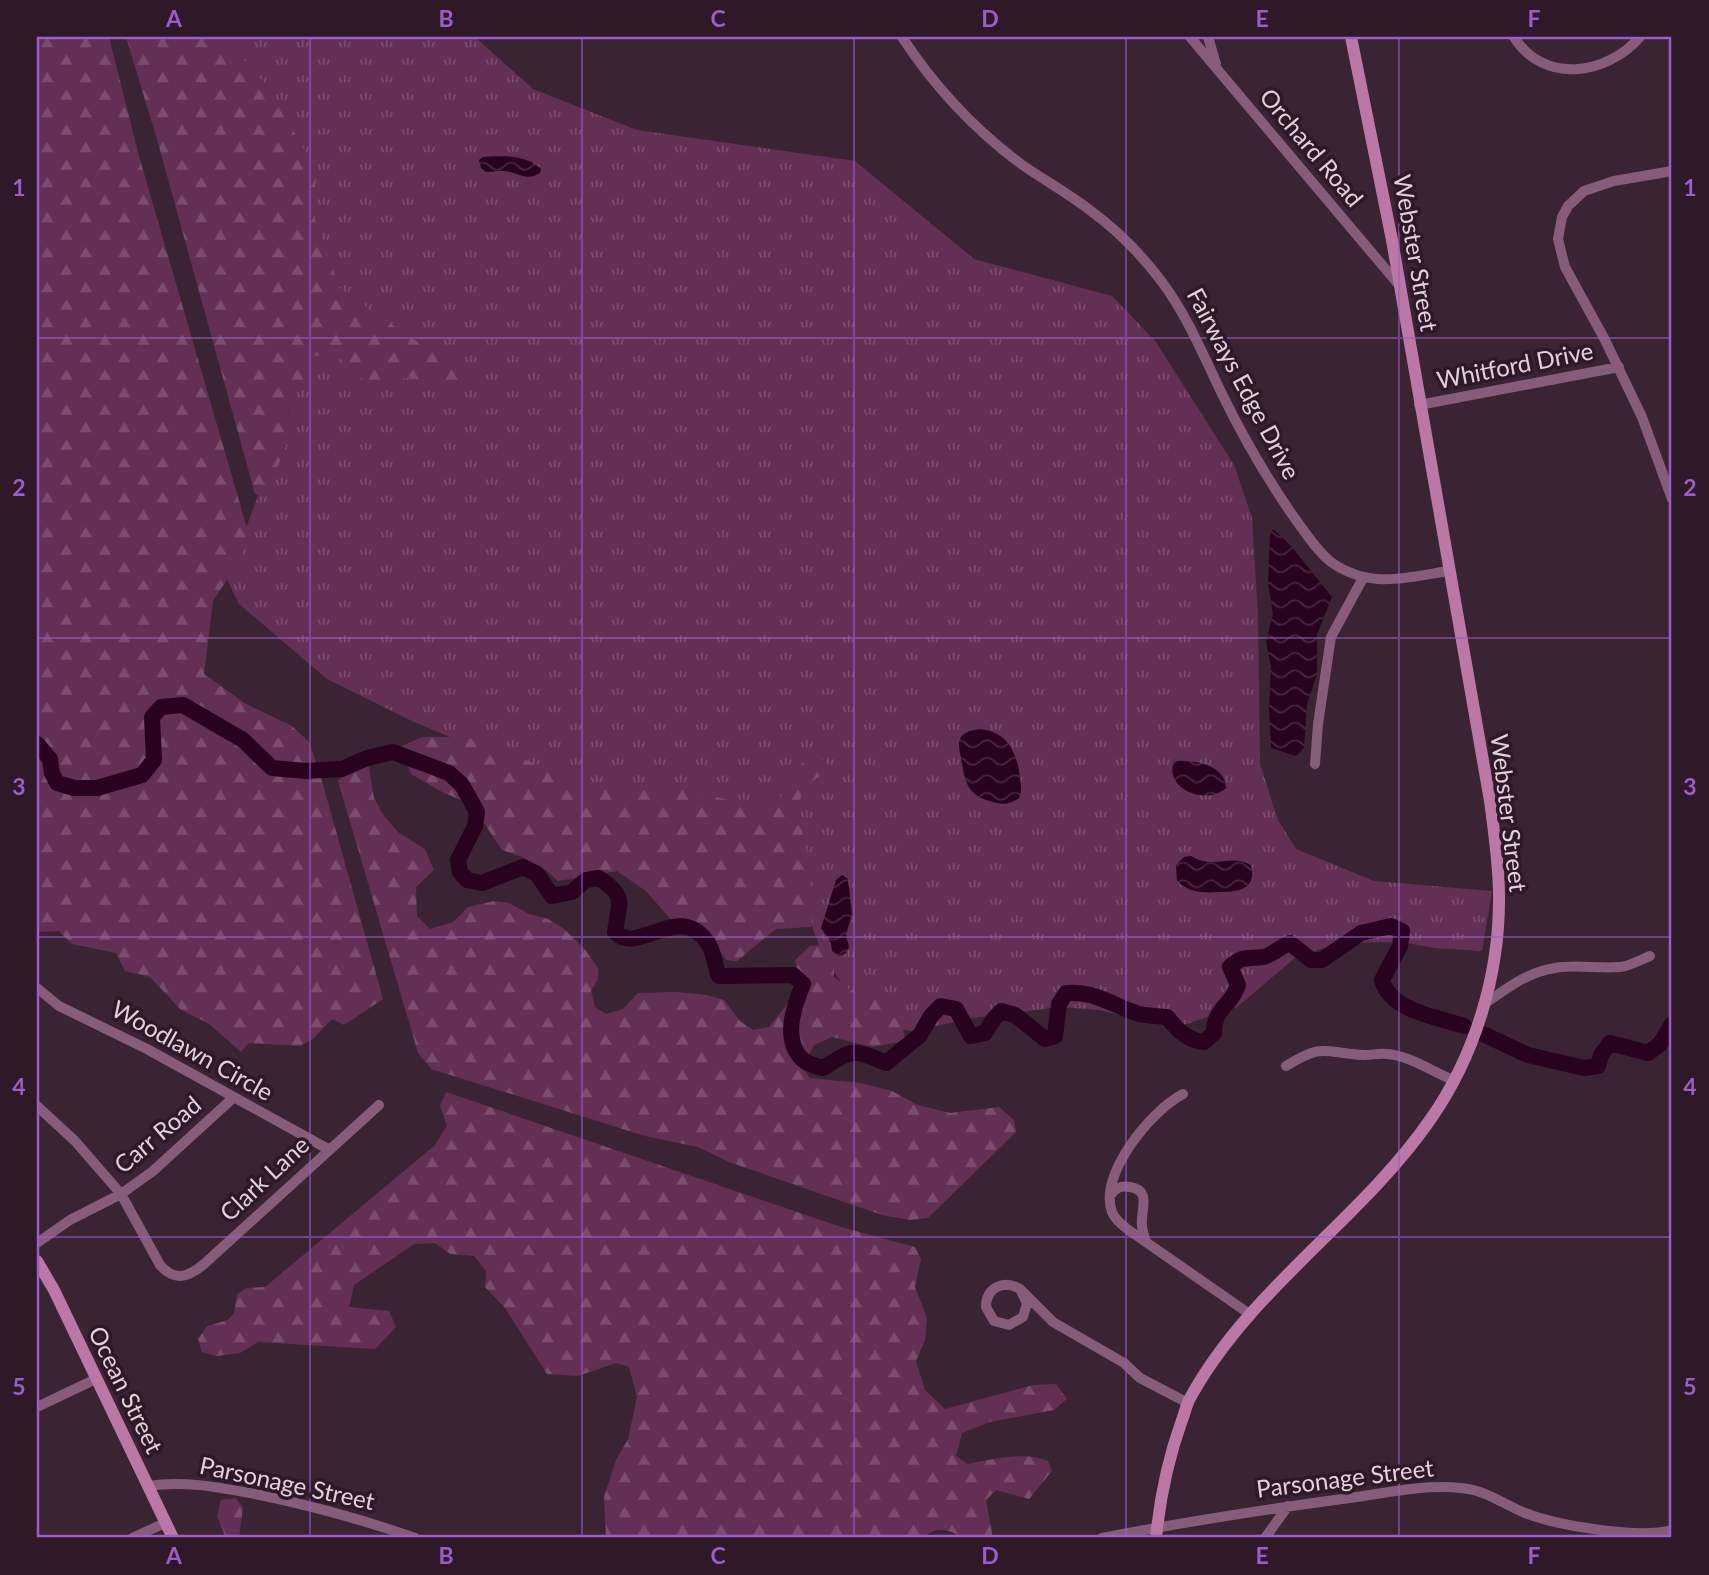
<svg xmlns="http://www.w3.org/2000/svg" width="1709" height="1575" viewBox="0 0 1709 1575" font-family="Lato,sans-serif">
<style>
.grass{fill:url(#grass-tufts)}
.forest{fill:url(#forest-firs)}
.water{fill:url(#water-waves)}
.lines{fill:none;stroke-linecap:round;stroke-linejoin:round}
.river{stroke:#28021f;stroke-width:16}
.street{stroke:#875c7a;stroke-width:10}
.secondary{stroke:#bb77a6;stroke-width:12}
.grid{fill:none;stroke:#995ec7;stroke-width:2;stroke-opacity:0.55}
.labels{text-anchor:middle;stroke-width:7;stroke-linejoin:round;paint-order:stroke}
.street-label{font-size:24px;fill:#e0d1db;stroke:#2f1928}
.neatline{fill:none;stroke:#995ec7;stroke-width:2.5}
.grid-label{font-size:23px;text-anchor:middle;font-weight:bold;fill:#995ec7}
</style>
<defs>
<pattern id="grass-tufts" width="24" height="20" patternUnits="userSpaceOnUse" patternTransform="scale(1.75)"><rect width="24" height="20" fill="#642f55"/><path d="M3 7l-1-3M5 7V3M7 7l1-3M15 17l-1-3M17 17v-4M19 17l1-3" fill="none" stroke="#7a4c6d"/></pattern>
<pattern id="forest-firs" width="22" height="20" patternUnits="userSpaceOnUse" patternTransform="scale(1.75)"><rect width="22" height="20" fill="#642f55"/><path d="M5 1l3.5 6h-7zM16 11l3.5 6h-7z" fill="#7a4c6d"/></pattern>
<pattern id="water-waves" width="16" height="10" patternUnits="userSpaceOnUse" patternTransform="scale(1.75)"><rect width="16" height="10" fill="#28021f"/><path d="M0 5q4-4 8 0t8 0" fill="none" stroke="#47263f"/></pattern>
</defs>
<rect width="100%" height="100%" fill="#3a2332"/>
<path class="grass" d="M 214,37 L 475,37 L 533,89 L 637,130 L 855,161 L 974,259 L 1112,296 L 1156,342 L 1234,465 L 1252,517 L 1258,616 L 1260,764 L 1278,820 L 1296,849 L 1374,881 L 1492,891 L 1482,951 L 1435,948 L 1401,942 L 1339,943 L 1295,958 L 1237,1007 L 1181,1026 L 1151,1022 L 1099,1010 L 1060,1007 L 972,1018 L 913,1031 L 891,1028 L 856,1006 L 821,951 L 803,902 L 588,795 L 412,721 L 327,679 L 239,604 L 227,579 L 329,305 Z"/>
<path class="forest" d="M 37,37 L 109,37 L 139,156 L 249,535 L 236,566 L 213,601 L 204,674 L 246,704 L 292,726 L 309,742 L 320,774 L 383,999 L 344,1025 L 332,1019 L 313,1039 L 300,1046 L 249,1043 L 241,1052 L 209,1024 L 180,1009 L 150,977 L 125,971 L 116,953 L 72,944 L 59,931 L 37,932 Z
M 126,37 L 223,37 L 270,89 L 316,171 C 317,183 311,201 313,211 C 319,237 332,260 338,287 L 429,350 L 452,362 L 459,378 L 454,389 C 420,391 422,365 380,387 L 363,380 L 352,367 L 333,354 L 313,356 L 288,414 L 288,440 L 276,471 L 261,497 L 255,494 L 158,143 Z
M 422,737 L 466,737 L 587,784 L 651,790 L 686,789 L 739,803 L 770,803 L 783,795 L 793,782 L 804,759 L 823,760 L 834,769 C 779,791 804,825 810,868 C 811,875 810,882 811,890 C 813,904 817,913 811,927 L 776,929 L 737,961 L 726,960 L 709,934 L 673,922 L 646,891 L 617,871 L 558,881 L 547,871 L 522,857 L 502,850 L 472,805 L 442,792 L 411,774 L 400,747 Z
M 368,762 L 374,798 L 384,816 L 399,833 L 425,849 L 434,870 L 416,887 L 417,916 L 430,929 L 453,922 L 468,907 L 494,901 L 509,903 L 529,914 L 548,919 L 564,929 L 584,948 L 598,968 L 598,979 L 591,991 L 595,1007 L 606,1014 L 623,1009 L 638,993 L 678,992 L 707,995 L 724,1000 L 740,1021 L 753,1030 L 769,1027 L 785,1007 L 800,982 L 795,960 L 810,946 L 826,945 L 834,959 L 834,977 L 852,991 L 872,997 L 900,1018 L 906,1041 L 872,1047 L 832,1037 L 814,1045 L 802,1068 L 810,1078 L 861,1083 L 892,1091 L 918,1105 L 950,1113 L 999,1107 L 1014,1120 L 1016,1132 L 928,1218 L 910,1220 L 882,1215 L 729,1162 L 698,1147 L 645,1136 L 431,1069 L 418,1053 L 338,781 L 351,768 Z
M 446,1092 L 841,1227 L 915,1247 L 921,1259 L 915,1287 L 927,1318 L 925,1340 L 916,1361 L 925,1390 L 945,1409 L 1033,1385 L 1056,1384 L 1067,1399 L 1054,1410 L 990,1422 L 962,1433 L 956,1456 L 968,1464 C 993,1459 1025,1451 1048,1461 L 1052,1471 L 1029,1499 L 996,1490 L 986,1500 L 993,1538 L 958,1538 L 957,1535 C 946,1528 933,1528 924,1538 L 606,1538 L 604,1497 L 616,1460 L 628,1439 L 637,1397 L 629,1367 L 616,1363 L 578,1376 L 547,1374 L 505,1308 L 485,1287 L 486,1271 L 474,1256 L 450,1254 L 435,1243 L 414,1244 L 354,1285 L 349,1307 L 389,1311 L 396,1327 L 375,1349 L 258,1342 L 240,1353 L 217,1356 L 202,1352 L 198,1339 L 207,1326 L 228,1320 L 234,1313 L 237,1295 L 246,1288 L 265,1287 L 434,1146 L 447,1126 L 440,1106 Z
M 235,1498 L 243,1507 L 239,1538 L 226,1538 L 217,1516 L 221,1500 Z"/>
<path class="water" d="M 483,157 C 503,156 526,154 541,169 L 540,173 C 525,182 519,172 504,171 C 498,170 492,172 486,172 L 481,168 L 479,160 Z
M 1273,529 L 1291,546 L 1332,597 L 1317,634 L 1317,674 L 1307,704 L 1304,748 L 1296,756 L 1271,748 L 1269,709 L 1271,667 L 1266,642 L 1273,614 L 1268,583 L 1270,534 Z
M 975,729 C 1002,729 1014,745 1019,770 C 1020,780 1023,788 1019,798 C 1010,804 1003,805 993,802 C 967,796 965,782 961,758 C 960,752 957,743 961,737 C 964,733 970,731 975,729 Z
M 1174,761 C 1193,759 1226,765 1226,788 C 1207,806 1163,789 1174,761 Z
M 1191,856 C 1195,858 1199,860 1203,861 C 1219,865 1234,855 1251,865 C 1257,890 1238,892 1220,892 C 1204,893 1189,893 1177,881 L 1176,865 L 1184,857 Z
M 842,875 L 848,879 L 852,914 L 846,935 L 849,947 L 845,954 L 839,956 L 832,951 L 831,943 L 821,928 L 836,880 Z"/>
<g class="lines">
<path class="river" d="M 37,744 L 50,759 L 52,773 L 57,783 L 74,788 L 97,788 L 142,775 L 154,760 L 152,717 L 161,707 L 183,705 L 243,740 L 272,768 L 306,771 L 342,769 L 367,758 L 393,752 L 449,773 L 462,785 L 477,812 L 475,826 L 458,860 L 460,872 L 467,880 L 482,883 L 523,867 L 537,874 L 552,896 L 572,892 L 586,880 L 599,878 C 627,897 619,901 615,932 C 640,957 680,898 709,945 C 714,953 715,967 719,976 L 793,975 L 803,984 C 794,1006 782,1039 802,1059 C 807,1064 816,1066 823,1068 C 854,1049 852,1048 886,1063 L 920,1035 L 931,1016 L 941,1006 L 956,1009 L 971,1036 L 985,1033 L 993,1020 L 1001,1011 L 1015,1015 L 1045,1039 L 1055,1036 L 1059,1004 L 1066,993 C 1093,990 1114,1006 1139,1014 C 1148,1016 1158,1016 1167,1017 C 1177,1029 1186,1040 1204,1042 L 1214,1033 C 1214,1007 1231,1007 1238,985 L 1230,967 C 1243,955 1248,959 1263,957 C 1271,956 1281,946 1290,943 L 1311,960 L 1322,960 L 1361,933 L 1391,926 L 1402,931 L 1400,946 L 1382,980 C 1390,1011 1437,1017 1464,1026
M 1483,1034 L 1528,1055 L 1584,1068 L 1598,1066 L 1601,1055 L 1610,1043 L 1648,1053 L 1660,1044 L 1672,1024"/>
<path class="street" d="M 902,37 C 934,86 974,129 1021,164 C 1044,180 1069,194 1091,211 C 1118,231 1142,255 1162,282 C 1188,317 1203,355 1222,394 C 1242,435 1265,475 1291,513 C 1303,529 1315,549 1331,562 C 1369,589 1405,578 1448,571
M 1190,37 L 1399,285
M 1208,37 L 1216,64
M 1514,37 C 1544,85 1607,75 1640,37
M 1672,171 L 1614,181 L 1584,191 L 1568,206 L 1562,217 L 1558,239 L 1565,267 L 1604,338 L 1642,417 L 1672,499
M 1419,405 L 1619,367
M 1315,764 L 1318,724 L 1331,637 L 1363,578
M 37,988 L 59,1006 L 147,1049 L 328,1149
M 1483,1005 C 1506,989 1527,972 1555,968 C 1576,964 1598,969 1620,967 C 1630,966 1640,960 1650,956
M 1286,1066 C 1325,1042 1323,1053 1364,1055 C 1372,1055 1379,1053 1387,1054 C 1408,1055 1433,1072 1453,1080
M 1183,1094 C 1152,1110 1098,1174 1112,1212 C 1115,1220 1123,1226 1130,1231 L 1251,1315
M 37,1106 L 75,1141 L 121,1194 L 160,1265 C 175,1282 188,1277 203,1265 L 379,1105
M 1110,1196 C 1115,1188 1121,1185 1130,1187 C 1149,1190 1143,1204 1142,1218 C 1141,1227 1143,1234 1146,1241
M 37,1243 L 70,1220 L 121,1194 L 153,1171 L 233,1098
M 1020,1289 L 1027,1303 L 1023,1317 L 1009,1325 L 994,1321 L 986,1307 C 986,1288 1003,1279 1020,1289 L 1053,1322 L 1124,1363 L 1140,1378 L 1188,1403
M 37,1407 L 96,1379
M 148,1486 C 186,1480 222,1488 260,1495 C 313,1506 364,1520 415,1538
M 132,1538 L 165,1523
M 1102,1538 C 1184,1522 1267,1509 1350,1498 C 1386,1493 1424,1484 1461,1488 C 1486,1490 1503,1504 1525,1513 C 1558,1526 1639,1539 1672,1530
M 1265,1538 L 1288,1506"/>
<path class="secondary" d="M 37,1261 L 54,1290 L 173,1538
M 1156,1538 C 1160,1497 1168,1459 1182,1420 C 1185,1413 1186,1406 1189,1400 C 1248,1290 1360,1221 1430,1120 C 1475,1056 1500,974 1499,895 C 1499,864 1494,832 1490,801 L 1392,240 L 1351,37"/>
</g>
<path class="grid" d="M 310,37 L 310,1538M 582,37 L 582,1538M 854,37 L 854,1538M 1126,37 L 1126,1538M 1399,37 L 1399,1538M 37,338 L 1672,338M 37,638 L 1672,638M 37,937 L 1672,937M 37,1237 L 1672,1237"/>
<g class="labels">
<g class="street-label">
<text transform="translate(1311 148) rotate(50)" y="8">Orchard Road</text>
<text transform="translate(1415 253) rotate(80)" y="8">Webster Street</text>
<text transform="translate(1515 366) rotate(-11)" y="8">Whitford Drive</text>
<text transform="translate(1243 384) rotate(62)" y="8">Fairways Edge Drive</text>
<text transform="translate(1508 813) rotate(83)" y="8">Webster Street</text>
<text transform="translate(192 1051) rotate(29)" y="8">Woodlawn Circle</text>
<text transform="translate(158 1135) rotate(-40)" y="8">Carr Road</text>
<text transform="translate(265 1179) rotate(-43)" y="8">Clark Lane</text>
<text transform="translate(125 1390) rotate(64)" y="8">Ocean Street</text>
<text transform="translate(1345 1479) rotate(-7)" y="8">Parsonage Street</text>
<text transform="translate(287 1484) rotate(12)" y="8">Parsonage Street</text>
</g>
</g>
<rect width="1709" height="1575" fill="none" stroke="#2f1928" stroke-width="77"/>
<rect x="38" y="38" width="1632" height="1498" class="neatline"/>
<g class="grid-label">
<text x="174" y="27">A</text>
<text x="446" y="27">B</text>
<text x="718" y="27">C</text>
<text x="990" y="27">D</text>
<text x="1262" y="27">E</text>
<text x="1534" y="27">F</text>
<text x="19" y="196">1</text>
<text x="1690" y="196">1</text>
<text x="19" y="496">2</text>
<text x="1690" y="496">2</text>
<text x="19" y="795">3</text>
<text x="1690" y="795">3</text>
<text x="19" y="1095">4</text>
<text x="1690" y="1095">4</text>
<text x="19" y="1395">5</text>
<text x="1690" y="1395">5</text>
<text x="174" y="1564">A</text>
<text x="446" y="1564">B</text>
<text x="718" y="1564">C</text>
<text x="990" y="1564">D</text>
<text x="1262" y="1564">E</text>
<text x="1534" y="1564">F</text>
</g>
</svg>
